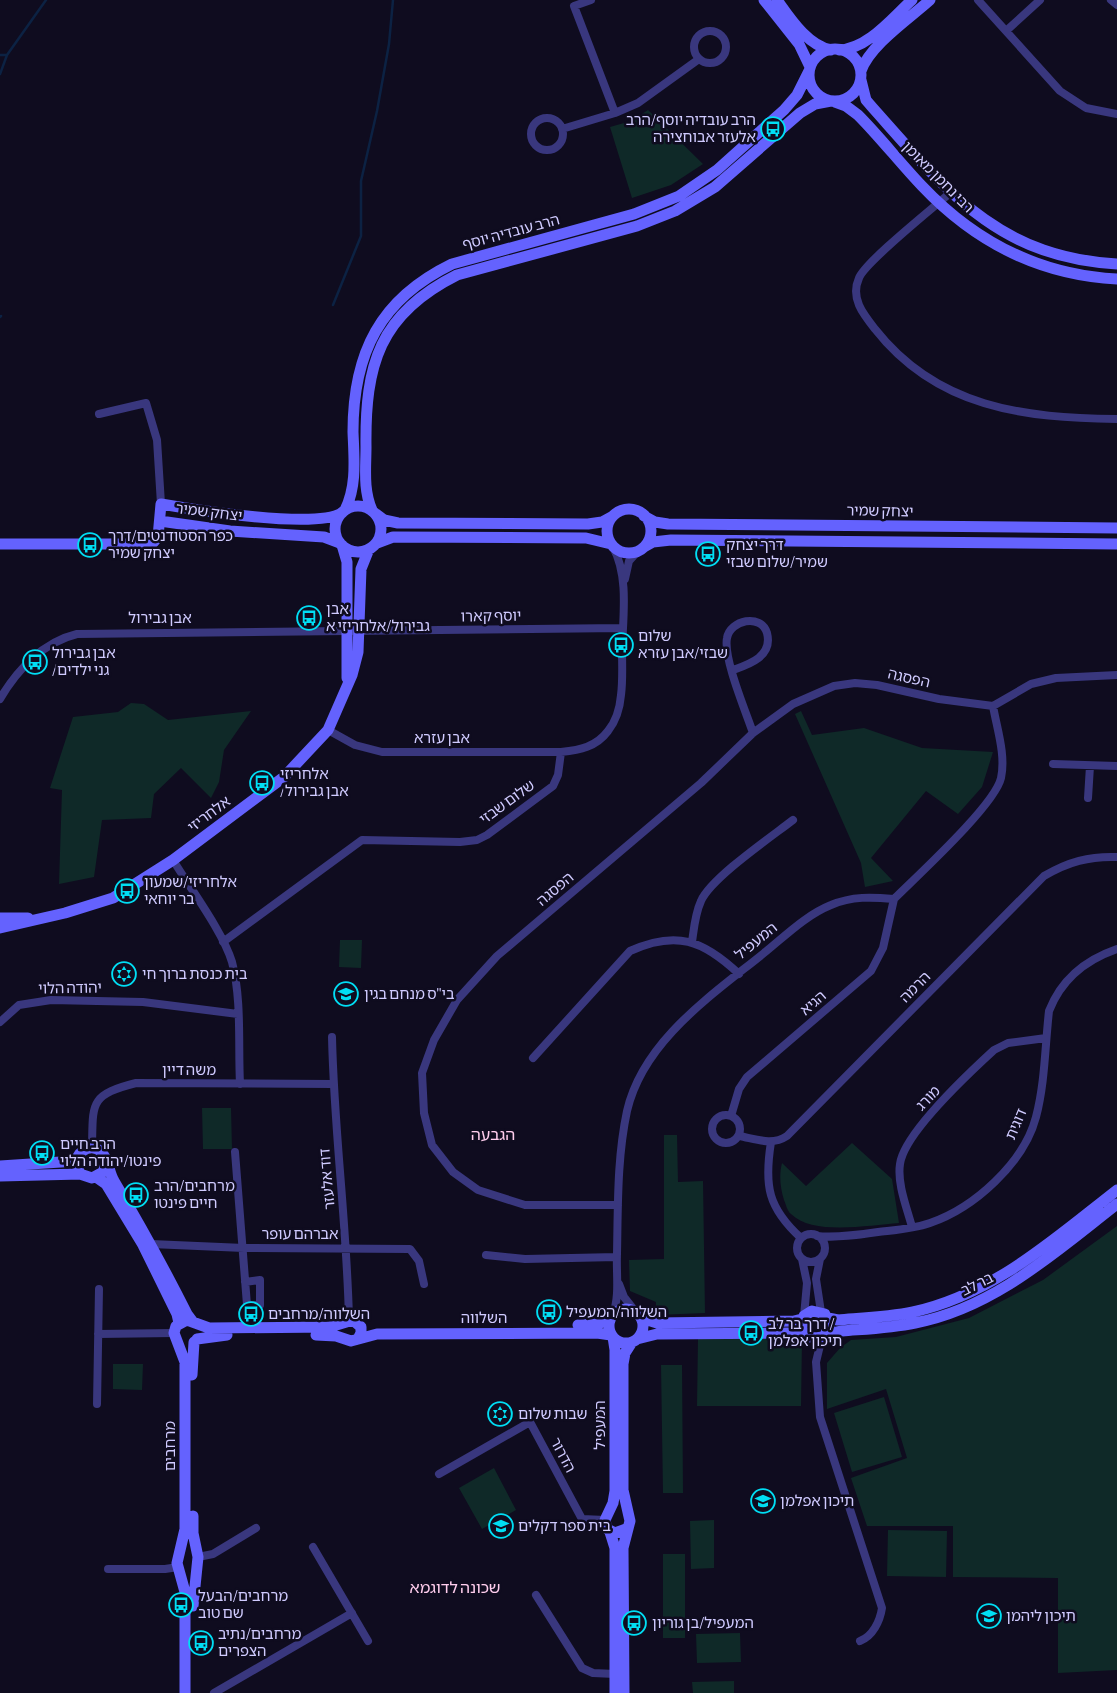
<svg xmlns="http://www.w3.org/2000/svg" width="1117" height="1693" viewBox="0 0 1117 1693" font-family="'Asap Condensed','Noto Sans Hebrew',sans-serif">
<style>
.green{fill:#0f2928}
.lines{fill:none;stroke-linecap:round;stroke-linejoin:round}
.stream{stroke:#0c2243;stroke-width:2.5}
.street{stroke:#39377e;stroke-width:8}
.secondary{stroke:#6462fe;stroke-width:11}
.labels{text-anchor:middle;stroke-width:5;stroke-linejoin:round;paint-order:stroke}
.poi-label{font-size:15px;fill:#d0cbff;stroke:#0f0c1f;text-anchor:start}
.street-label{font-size:15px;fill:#d0cbff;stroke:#0f0c1f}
.neighbourhood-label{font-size:16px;fill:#ffcded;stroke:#0f0c1f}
</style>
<rect width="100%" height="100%" fill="#0f0c1f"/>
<path class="green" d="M 648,110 L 703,164 L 671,185 L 632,198 L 610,127 L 631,121 Z
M 131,703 L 144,704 L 168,720 L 251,711 L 224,750 L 219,782 L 211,798 L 181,768 L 154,794 L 151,818 L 102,820 L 94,877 L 59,884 L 62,790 L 50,788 L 73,717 L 118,712 Z
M 801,711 L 812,735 L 864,728 L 922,748 L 993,752 L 982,787 L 958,814 L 926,791 L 871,858 L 893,881 L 865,887 L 861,863 L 795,714 Z
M 340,940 L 362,940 L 361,968 L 339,967 Z
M 202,1108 L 231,1108 L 232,1149 L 203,1149 Z
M 664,1135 L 677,1135 L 678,1182 L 703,1181 L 705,1313 L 656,1315 L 656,1302 L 630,1291 L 629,1260 L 664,1259 Z
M 852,1143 L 892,1179 L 899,1223 C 869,1225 813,1236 791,1214 C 787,1211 786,1204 784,1200 C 780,1187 779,1175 782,1163 L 806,1186 Z
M 1117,1226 L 1117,1670 L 1058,1673 L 1058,1578 L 953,1577 L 953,1526 L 867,1526 L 851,1478 L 907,1458 L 886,1389 L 827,1409 L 827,1363 L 840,1348 L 851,1340 L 896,1337 L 969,1318 L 1043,1280 Z
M 698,1339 L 802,1339 L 801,1406 L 697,1406 Z
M 113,1364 L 143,1364 L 142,1390 L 113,1389 Z
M 661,1365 L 682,1365 L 683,1493 L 663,1493 Z
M 884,1397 L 902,1457 L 852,1472 L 834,1413 Z
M 494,1468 L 516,1510 L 482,1529 L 459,1488 Z
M 714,1520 L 714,1568 L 691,1569 L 690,1521 Z
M 888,1530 L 947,1531 L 946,1577 L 887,1576 Z
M 663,1554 L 685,1554 L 685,1638 L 663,1638 Z
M 740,1633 L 741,1662 L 697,1663 L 696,1634 Z
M 734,1681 L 734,1693 L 693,1693 L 692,1682 Z"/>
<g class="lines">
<path class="stream" d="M 0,55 L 7,55
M 0,74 L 7,55 L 46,0
M 333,305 L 361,236 L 361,181 L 377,111 L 389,44 L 393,0
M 0,317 L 1,316"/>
<path class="street" d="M 591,0 L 574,6 L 615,113
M 978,0 L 1060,91 L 1086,108 L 1117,114
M 1111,0 L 1117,5
M 1006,31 L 1040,0
M694 47a16 16 0 1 1 32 0a16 16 0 1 1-32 0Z
M531 134a16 16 0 1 1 32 0a16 16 0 1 1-32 0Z
M 562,129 L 615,113 L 638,103 L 699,59
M 950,193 C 932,209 865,262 859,278 C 850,298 863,314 875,329 C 937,408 1024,418 1117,419
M 99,414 L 146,403 L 157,440 L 161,504
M 625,579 L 629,561 L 638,551
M 733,670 C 750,664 773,656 767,633 C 761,613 730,620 727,638 C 723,658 746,712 753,733
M 0,699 C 17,670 43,642 77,634 L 622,628
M 993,706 L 1031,684 L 1056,678 L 1117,675
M 328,730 L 355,745 L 382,752 L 561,752 C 580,750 596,747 608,731 C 616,721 620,707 621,695 C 623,680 622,664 622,649 C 623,617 629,576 613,547
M 1053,764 L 1117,766
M 1088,798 L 1090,766
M 173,860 C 190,888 223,932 232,962 C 242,1000 238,1045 240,1084
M 223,942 L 362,840 L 460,842 L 477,840 L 487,835 L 553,786 L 558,775 L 561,752
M 692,942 C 694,928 695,914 701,901 C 711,878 771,837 793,820
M 0,1022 L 19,1005 L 51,1000 L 143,1002 L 238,1014
M 332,1037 C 334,1131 347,1225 349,1320
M 533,1058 L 630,951 C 676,930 703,940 739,974
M712 1129a14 14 0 1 1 28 0a14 14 0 1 1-28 0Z
M 731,1116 L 739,1089 L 747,1077 L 871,971 L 883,948 L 894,899
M 739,1136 C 756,1139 772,1146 787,1136 L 1044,876 C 1068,862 1089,856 1117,857
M 771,1142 C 764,1186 768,1208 801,1238
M 92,1148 C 93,1103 89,1095 136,1083 L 333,1084
M 235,1152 L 247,1305 L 260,1305 L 260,1280 L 245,1282
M 618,1205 L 525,1205 L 478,1190 L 453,1172 L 432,1145 L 424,1113 L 422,1073 L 434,1040 L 457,1000 L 497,956 L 701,783 L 753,733 L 793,704 L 834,686 L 855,683 L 877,685 L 939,699 L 993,706
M 912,1227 C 907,1208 897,1184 900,1164 C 904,1133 970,1072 994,1050 L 1008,1043 L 1046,1038
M797 1248a14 14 0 1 1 28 0a14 14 0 1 1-28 0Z
M 817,1236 C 837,1238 858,1235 878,1232 C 895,1230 913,1229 930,1223 C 974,1208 1024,1163 1036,1117 C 1045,1083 1045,1046 1049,1011 C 1061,980 1085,960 1117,949
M 151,1244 L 244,1248 L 410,1249 L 419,1261 L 424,1284
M 486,1255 L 525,1259 L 617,1257
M 802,1259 L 807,1283 L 804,1316
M 820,1259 L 816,1279 L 821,1312
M 619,1284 L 624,1297 L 635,1311
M 613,1314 C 620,1295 616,1273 617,1254 C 618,1206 617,1158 627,1111 C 643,1041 712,995 764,953 C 785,936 806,915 831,905 C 852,896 872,897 894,899 C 917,876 995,805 1001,778 C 1006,755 997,729 993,706
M 98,1334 L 174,1333
M 822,1337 L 816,1362 L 820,1417 L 882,1608 C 880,1621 873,1636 860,1641
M 97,1404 L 99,1289
M 439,1474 L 530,1422 L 582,1519 L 605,1520
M 313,1547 L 368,1641
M 198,1557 L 213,1554 L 256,1528
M 108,1569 L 165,1569 L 178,1567
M 536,1595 L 582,1668 L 593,1673 L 615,1674
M 214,1693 L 352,1613"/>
<path class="secondary" d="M 764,0 L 799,44 L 810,67
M 777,0 C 790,18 807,45 831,50
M809 75a26 26 0 1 1 52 0a26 26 0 1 1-52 0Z
M 839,50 C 868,49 892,18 912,0
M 861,71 C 870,45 909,19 930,0
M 861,80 L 866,100 L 872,107 C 946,190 997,257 1117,264
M 835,102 L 846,106 L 858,115 C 880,137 900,163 922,186 C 975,242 1040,275 1117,279
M335 529a23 23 0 1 1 46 0a23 23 0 1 1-46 0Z
M607 531a22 22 0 1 1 44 0a22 22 0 1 1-44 0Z
M 345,510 C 357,486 354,459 353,432 C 353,353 380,299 452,264 L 634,214 L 679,196 L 717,170 L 784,110 L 797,95 L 809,71
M 372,510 C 363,490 366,468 366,447 C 365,365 379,314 457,275 L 637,226 L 675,211 L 715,187 L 800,113 L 815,104 L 831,101
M 376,514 L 384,520 L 398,523 L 588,524 L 602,522 L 613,516
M 644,516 L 655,522 L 668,524 L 1117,528
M 160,521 L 230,531 L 324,537 L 340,543
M 377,543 L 393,537 L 586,538 L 611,544
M 0,544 L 152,544 L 158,537 L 161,504 C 196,510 315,529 342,513
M 342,545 L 347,562 L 347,678
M 644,547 L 653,542 L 671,540 L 1117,544
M 0,918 L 28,918
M 0,928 L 65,913 L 113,898 L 173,860 L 284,777 L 328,730 L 352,675 L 358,652 L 361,569 L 369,549
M 106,1164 L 103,1172 L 92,1178 L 80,1174 L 76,1161 C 79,1150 93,1142 102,1153 C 108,1158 109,1173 114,1181 C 140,1225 164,1268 187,1314 L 193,1322
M 0,1166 L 76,1161
M 0,1176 L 81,1174
M 96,1177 L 106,1184 L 143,1245 L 177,1314 L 179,1323
M609 1326a17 17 0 1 1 34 0a17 17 0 1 1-34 0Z
M 641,1318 L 657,1323 L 794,1321 L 802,1319
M 828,1318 L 838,1320 C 863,1318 889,1317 913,1312 C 994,1294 1054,1239 1117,1190
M 578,1325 L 598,1324 L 610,1319
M 316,1335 L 336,1336 L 351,1341 L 377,1334 L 597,1333 L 611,1335
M 825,1335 L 829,1327 L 825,1314 L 812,1311 L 804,1316 L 802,1329 C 812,1347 827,1332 842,1331 C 866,1329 891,1328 915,1323 C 994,1308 1055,1252 1117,1204
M 613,1337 L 615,1350 L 615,1491 L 613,1503 L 605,1520 L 607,1529 L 615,1533 L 626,1529
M 197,1339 L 227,1335
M 637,1339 L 657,1334 L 794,1333 L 805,1335
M 192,1375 L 194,1342
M 193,1516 L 193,1533 L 198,1557 L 193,1606
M 610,1532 L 615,1548 L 615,1693
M 185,1693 L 185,1592 L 177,1563 L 185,1529 L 185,1362 L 174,1333 L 176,1326 L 187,1320 L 209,1328 L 330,1327 L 353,1320 L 361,1327 L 361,1333 L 358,1339
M 624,1693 L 623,1548 L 630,1521 L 623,1490 L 623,1364 L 625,1353 L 632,1342"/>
</g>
<defs>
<g id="bus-ring" transform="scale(1.25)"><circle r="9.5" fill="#0f0c1f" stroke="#01def4" stroke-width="1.5"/><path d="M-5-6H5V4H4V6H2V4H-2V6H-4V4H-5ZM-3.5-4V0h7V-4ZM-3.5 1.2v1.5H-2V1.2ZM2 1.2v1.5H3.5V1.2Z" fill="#01def4"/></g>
<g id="synagogue-ring" transform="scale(1.25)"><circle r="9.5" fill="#0f0c1f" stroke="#01def4" stroke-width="1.5"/><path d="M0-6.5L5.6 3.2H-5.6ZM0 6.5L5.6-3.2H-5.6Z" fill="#01def4"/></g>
<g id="school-ring" transform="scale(1.25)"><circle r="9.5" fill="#0f0c1f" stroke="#01def4" stroke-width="1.5"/><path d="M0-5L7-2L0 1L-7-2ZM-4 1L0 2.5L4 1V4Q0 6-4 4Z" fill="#01def4"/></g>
</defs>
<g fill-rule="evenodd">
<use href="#bus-ring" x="773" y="129"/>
<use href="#bus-ring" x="90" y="545"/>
<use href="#bus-ring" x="708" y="554"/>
<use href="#bus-ring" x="309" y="618"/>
<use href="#bus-ring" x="621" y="645"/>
<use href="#bus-ring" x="35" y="662"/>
<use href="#bus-ring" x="262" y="783"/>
<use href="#bus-ring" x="127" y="891"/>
<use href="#synagogue-ring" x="124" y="974"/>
<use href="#school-ring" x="346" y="994"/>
<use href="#bus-ring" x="42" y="1153"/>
<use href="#bus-ring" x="136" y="1195"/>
<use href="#bus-ring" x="549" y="1312"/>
<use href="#bus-ring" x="251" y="1314"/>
<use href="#bus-ring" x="751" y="1333"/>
<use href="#synagogue-ring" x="500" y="1414"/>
<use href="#school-ring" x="763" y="1501"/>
<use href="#school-ring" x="501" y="1526"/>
<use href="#bus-ring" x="181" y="1605"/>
<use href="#school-ring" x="989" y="1616"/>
<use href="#bus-ring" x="634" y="1623"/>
<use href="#bus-ring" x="201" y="1643"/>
</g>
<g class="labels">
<g class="poi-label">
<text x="756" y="125" text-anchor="end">הרב עובדיה יוסף/הרב<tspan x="756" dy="17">אלעזר אבוחצירה</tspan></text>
<text x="108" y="541">כפר הסטודנטים/דרך<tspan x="108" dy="17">יצחק שמיר</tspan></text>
<text x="726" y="550">דרך יצחק<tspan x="726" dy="17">שמיר/שלום שבזי</tspan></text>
<text x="326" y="614">אבן<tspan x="326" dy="17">גבירול/אלחריזי א</tspan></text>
<text x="638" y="641">שלום<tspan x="638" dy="17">שבזי/אבן עזרא</tspan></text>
<text x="52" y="658">אבן גבירול<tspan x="52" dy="17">/גני ילדים</tspan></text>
<text x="280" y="779">אלחריזי<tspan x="280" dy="17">/אבן גבירול</tspan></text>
<text x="144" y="887">אלחריזי/שמעון<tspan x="144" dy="17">בר יוחאי</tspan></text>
<text x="142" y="979">בית כנסת ברוך חי</text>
<text x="364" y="999">בי"ס מנחם בגין</text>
<text x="60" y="1149">הרב חיים<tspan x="60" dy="17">פינטו/יהודה הלוי</tspan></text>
<text x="154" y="1191">מרחבים/הרב<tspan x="154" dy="17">חיים פינטו</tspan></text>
<text x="566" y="1317">השלווה/המעפיל</text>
<text x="268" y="1319">השלווה/מרחבים</text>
<text x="768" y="1329">דרך בר לב /<tspan x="768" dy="17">תיכון אפלמן</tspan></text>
<text x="518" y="1419">שבות שלום</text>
<text x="780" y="1506">תיכון אפלמן</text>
<text x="518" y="1531">בית ספר דקלים</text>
<text x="198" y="1601">מרחבים/הבעל<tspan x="198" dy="17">שם טוב</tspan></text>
<text x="1006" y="1621">תיכון ליהמן</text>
<text x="652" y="1628">המעפיל/בן גוריון</text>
<text x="218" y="1639">מרחבים/נתיב<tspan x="218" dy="17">הצפרים</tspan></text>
</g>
<g class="street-label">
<text transform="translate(938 177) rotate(45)" y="5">רבי נחמן מאומן</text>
<text transform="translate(511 232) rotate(-15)" y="5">הרב עובדיה יוסף</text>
<text transform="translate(880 511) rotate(1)" y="5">יצחק שמיר</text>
<text transform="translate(209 512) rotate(7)" y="5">יצחק שמיר</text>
<text transform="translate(491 616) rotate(-1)" y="5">יוסף קארו</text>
<text x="160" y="623">אבן גבירול</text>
<text transform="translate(909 678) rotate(13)" y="5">הפסגה</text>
<text x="442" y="743">אבן עזרא</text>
<text transform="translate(507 802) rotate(-36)" y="5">שלום שבזי</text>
<text transform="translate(209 814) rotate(-37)" y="5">אלחריזי</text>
<text transform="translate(555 889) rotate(-40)" y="5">הפסגה</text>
<text transform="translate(756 941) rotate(-39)" y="5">המעפיל</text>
<text transform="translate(915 987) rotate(-45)" y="5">הרמה</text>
<text transform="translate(70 988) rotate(-1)" y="5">יהודה הלוי</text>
<text transform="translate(813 1003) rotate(-41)" y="5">הגיא</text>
<text x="189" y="1075">משה דיין</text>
<text transform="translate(928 1098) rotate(-46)" y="5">מורג</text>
<text transform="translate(1016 1124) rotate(-67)" y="5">דוגית</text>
<text transform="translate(327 1179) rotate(-95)" y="5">דוד אלעזר</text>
<text x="300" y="1239">אברהם עופר</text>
<text transform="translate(977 1284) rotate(-26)" y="5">בר לב</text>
<text x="484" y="1323">השלווה</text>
<text transform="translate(600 1425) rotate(-90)" y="5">המעפיל</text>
<text transform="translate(170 1446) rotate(-90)" y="5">מרחבים</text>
<text transform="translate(563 1455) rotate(62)" y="5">הדרור</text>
</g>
<g class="neighbourhood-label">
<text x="493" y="1140">הגבעה</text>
<text x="455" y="1593">שכונה לדוגמא</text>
</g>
</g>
</svg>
